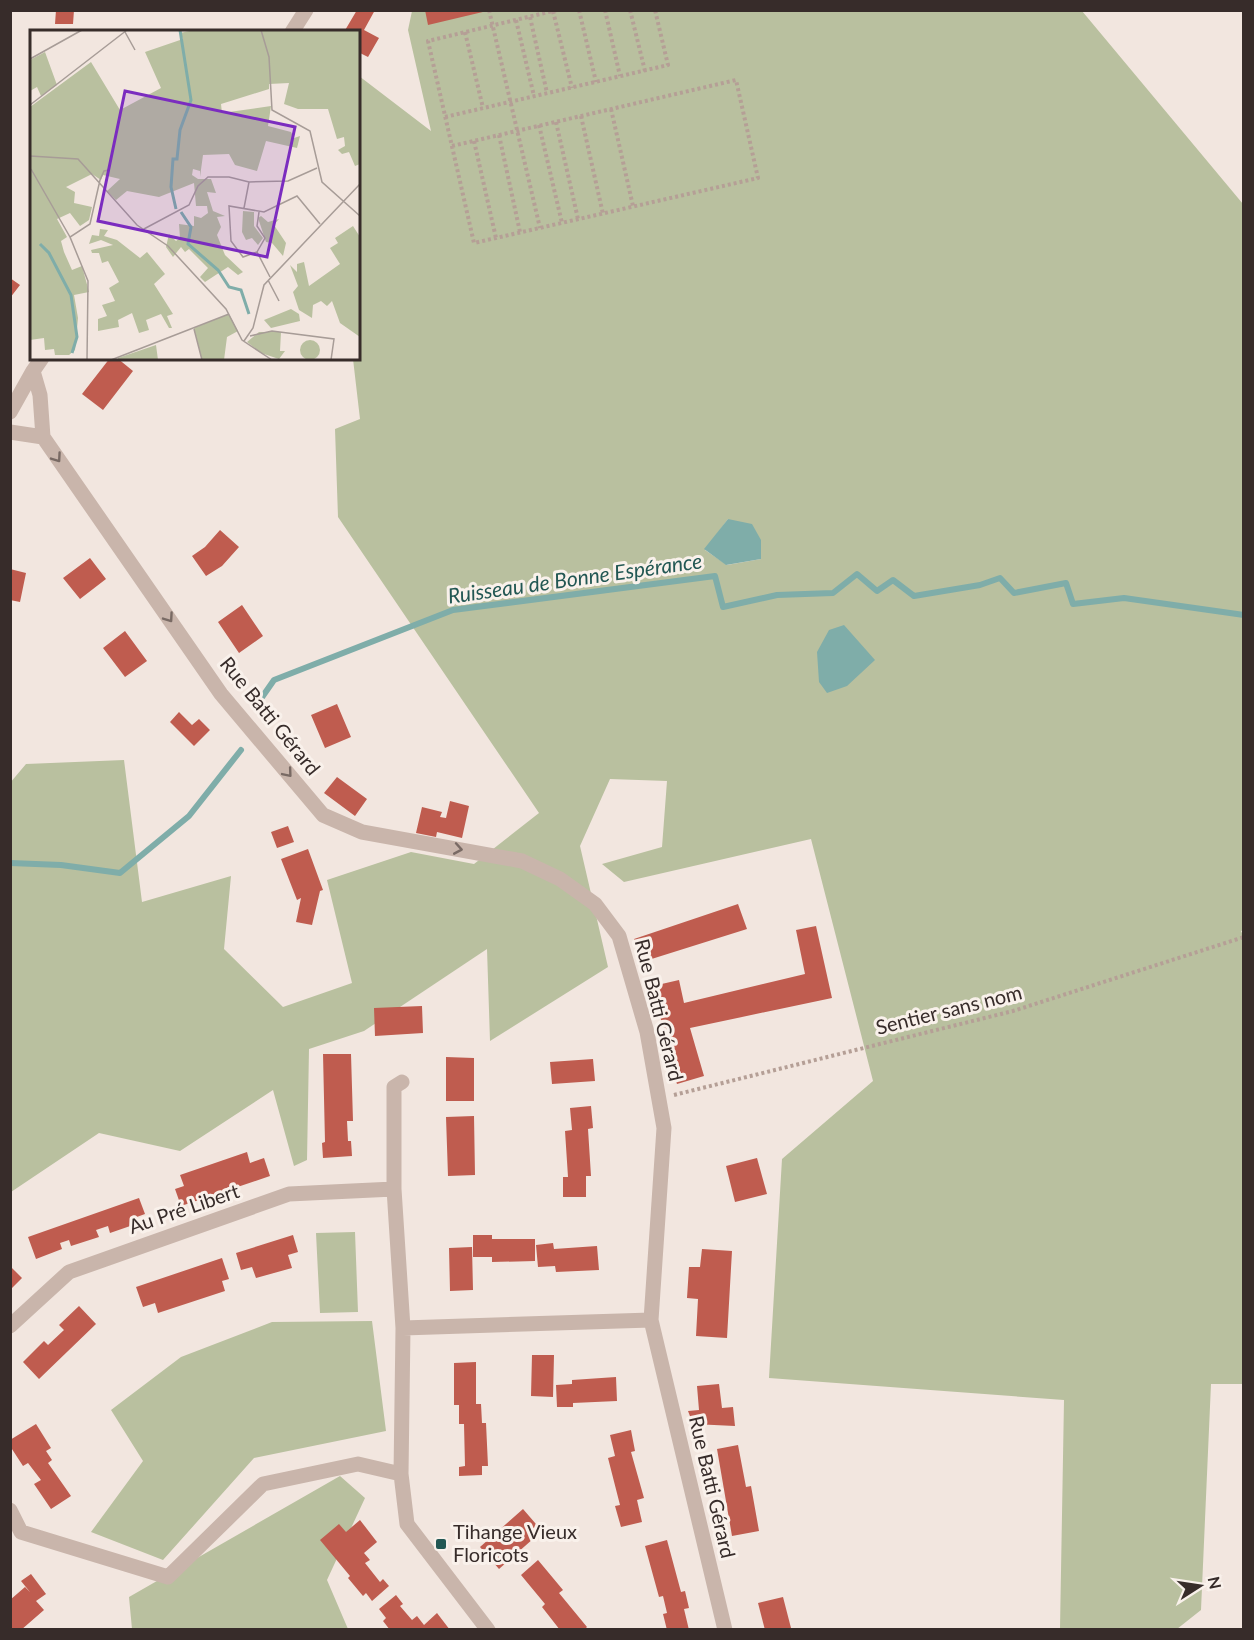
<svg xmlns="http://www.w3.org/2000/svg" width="1254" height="1640" viewBox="0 0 1254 1640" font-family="Lato,sans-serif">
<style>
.green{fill:#b9c09f;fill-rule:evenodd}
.water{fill:#7fada9}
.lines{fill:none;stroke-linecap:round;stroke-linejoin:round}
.stream{stroke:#7fada9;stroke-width:6}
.building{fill:#bf5c4f}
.path{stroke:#b59f96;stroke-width:4;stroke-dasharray:3 3;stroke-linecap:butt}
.street{stroke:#c9b5ab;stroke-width:15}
.oneway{stroke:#796a64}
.poi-dot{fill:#225753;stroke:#f9f1eb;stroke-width:2}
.labels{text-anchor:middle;stroke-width:6;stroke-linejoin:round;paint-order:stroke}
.street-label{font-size:20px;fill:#372c2a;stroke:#f9f1eb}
.poi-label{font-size:20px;fill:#372c2a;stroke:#f9f1eb;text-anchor:start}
.water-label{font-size:21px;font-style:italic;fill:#225753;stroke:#f9f1eb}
.inset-river{fill:none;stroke:#7fada9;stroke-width:3}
.inset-road{fill:none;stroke:#a79c97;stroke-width:1.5}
.view{fill:#7b2cbf;fill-opacity:0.15;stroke:#7b2cbf;stroke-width:3}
.inset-edge{fill:none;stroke:#372c2a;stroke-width:3}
</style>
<rect width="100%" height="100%" fill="#f2e6df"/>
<path class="green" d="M 412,11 L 1082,11 L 1243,204 L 1244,930 L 1241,931 L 1244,937 L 1244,1384 L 1211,1384 L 1201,1610 L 1177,1629 L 1060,1629 L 1064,1400 L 769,1378 L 782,1159 L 873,1081 L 811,839 L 624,882 L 602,864 L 662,847 L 667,781 L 610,779 L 580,846 L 608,967 L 490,1041 L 487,949 L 364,1031 L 309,1049 L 307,1160 L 294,1166 L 273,1090 L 180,1151 L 99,1133 L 11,1192 L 10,783 L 26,764 L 124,760 L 142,902 L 231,876 L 224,949 L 283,1007 L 352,983 L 327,880 L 411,852 L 474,864 L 539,813 L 338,517 L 335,429 L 360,419 L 353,359 L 358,358 L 359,76 L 431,131 L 408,30 ZM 728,519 L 761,559 L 727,565 L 705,550 Z
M 355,1232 L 358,1312 L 320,1313 L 316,1233 Z
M 372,1321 L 386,1431 L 254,1458 L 163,1560 L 91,1532 L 143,1461 L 111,1410 L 181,1357 L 272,1322 Z
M 340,1476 L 365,1498 L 327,1580 L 348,1629 L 132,1629 L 129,1597 Z"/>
<path class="water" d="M 728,519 L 752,524 L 761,540 L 761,559 L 726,565 L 704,549 Z
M 844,625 L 875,660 L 847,686 L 827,693 L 819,682 L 817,652 L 829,630 Z"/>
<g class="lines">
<path class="stream" d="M 258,703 L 274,680 L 453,610 L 715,576 L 723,607 L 777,595 L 833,593 L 857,574 L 877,591 L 893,580 L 914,596 L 980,585 L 1000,578 L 1014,593 L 1066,583 L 1073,604 L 1124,598 L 1244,615
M 10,863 L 61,865 L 120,873 L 189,816 L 241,750"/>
</g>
<path class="building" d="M 56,10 L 74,10 L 73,24 L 55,24 Z
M 357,10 L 375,10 L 364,30 L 379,38 L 368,57 L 358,52 L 358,32 L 344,32 Z
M 425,10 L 487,10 L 487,11 L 428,25 Z
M 10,278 L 20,285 L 10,298 Z
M 110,358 L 117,358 L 133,371 L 103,410 L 82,394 Z
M 220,530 L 239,547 L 222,566 L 206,576 L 192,556 L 205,547 Z
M 90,558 L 106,579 L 80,599 L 63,578 Z
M 10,569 L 26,573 L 20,602 L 10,600 Z
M 242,605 L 263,636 L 239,653 L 218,622 Z
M 125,631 L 147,661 L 125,677 L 103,648 Z
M 337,704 L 351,737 L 325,748 L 311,715 Z
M 179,712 L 192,725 L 199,719 L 210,730 L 194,746 L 170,722 Z
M 337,777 L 367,799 L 355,816 L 324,793 Z
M 450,801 L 469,806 L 462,838 L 437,832 L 436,837 L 416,833 L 422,807 L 442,812 L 440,817 L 446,818 Z
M 288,826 L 294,842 L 277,848 L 271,832 Z
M 308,849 L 323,890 L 320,891 L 312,925 L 296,922 L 301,898 L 297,900 L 281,859 Z
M 738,904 L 747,929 L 642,962 L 634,939 Z
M 816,926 L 832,998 L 690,1028 L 704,1076 L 677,1084 L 670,1066 L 676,1064 L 657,1008 L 653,986 L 679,980 L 684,1003 L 805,974 L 796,930 Z
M 422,1006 L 423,1033 L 375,1036 L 374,1008 Z
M 323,1054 L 351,1054 L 353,1121 L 347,1121 L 348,1141 L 351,1141 L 352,1156 L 323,1158 L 322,1143 L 325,1142 Z
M 446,1057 L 474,1058 L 474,1101 L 446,1101 Z
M 593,1059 L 595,1081 L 552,1084 L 550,1062 Z
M 591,1106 L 593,1128 L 588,1129 L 591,1176 L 586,1176 L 586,1197 L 563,1197 L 563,1177 L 568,1177 L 565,1131 L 572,1130 L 570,1108 Z
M 474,1116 L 475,1175 L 448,1176 L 446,1117 Z
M 247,1152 L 250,1163 L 264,1158 L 270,1176 L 181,1206 L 175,1189 L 184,1186 L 180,1175 Z
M 757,1158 L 767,1194 L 735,1202 L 726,1166 Z
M 139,1198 L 145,1214 L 134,1218 L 136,1224 L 110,1233 L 108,1226 L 96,1230 L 99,1237 L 71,1246 L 69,1240 L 60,1243 L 62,1249 L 36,1259 L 28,1237 Z
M 293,1235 L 298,1252 L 288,1255 L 292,1268 L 256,1278 L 252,1267 L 241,1270 L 236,1253 Z
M 473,1235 L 492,1235 L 492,1239 L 535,1239 L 535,1261 L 492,1262 L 492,1257 L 473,1257 Z
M 553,1243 L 554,1249 L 597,1246 L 599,1270 L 556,1272 L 555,1266 L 538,1267 L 536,1245 Z
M 472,1247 L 473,1290 L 450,1291 L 449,1248 Z
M 702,1249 L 732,1251 L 727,1338 L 696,1336 L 698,1299 L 687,1298 L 689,1267 L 700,1267 Z
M 222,1258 L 229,1279 L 222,1281 L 225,1291 L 158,1313 L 155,1303 L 143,1307 L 136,1287 Z
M 10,1266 L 22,1278 L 10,1290 Z
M 79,1306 L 96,1324 L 39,1379 L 23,1362 L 44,1341 L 48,1345 L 64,1330 L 59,1325 Z
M 532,1355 L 554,1355 L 553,1397 L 531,1396 Z
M 476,1362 L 476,1404 L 481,1404 L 482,1423 L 486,1423 L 488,1466 L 482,1466 L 482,1475 L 459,1476 L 459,1467 L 465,1466 L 464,1424 L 459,1424 L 459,1405 L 454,1405 L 454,1363 Z
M 616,1377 L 617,1401 L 573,1403 L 573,1407 L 557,1407 L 556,1385 L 572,1384 L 572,1380 Z
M 719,1384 L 722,1408 L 733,1407 L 735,1426 L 693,1424 L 688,1411 L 699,1410 L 697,1386 Z
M 36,1424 L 51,1448 L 46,1451 L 52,1460 L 48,1463 L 71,1496 L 51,1509 L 34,1484 L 41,1480 L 28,1463 L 23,1466 L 10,1446 L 10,1440 Z
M 631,1430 L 635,1451 L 631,1452 L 644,1498 L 637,1500 L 642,1522 L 621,1527 L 615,1506 L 620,1505 L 608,1458 L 615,1456 L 610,1435 Z
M 738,1445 L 746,1487 L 751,1486 L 759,1531 L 732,1536 L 717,1449 Z
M 523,1509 L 542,1531 L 499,1569 L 480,1547 Z
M 360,1520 L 377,1542 L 364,1553 L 370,1560 L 365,1563 L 380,1582 L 383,1579 L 389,1586 L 372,1601 L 366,1593 L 363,1596 L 348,1578 L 350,1576 L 320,1540 L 339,1524 L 346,1532 Z
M 667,1540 L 681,1592 L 685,1591 L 689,1608 L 684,1609 L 689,1630 L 667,1630 L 663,1614 L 667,1613 L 663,1596 L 659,1597 L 645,1546 Z
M 538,1560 L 563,1590 L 559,1593 L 587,1627 L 584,1630 L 560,1630 L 542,1607 L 545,1604 L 521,1575 Z
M 31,1574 L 46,1594 L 36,1601 L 44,1610 L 21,1630 L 10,1630 L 10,1600 L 25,1587 L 30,1592 L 21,1581 Z
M 396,1595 L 403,1604 L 400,1606 L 412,1620 L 417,1616 L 424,1625 L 437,1613 L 450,1630 L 390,1630 L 383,1621 L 386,1618 L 379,1609 Z
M 783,1597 L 791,1628 L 765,1630 L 758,1603 Z"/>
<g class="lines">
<path class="path" d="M 489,10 L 540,228
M 579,10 L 596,82
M 605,10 L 620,76
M 630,10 L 645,71
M 553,11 L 572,88
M 530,17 L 547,93
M 516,20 L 534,96
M 465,32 L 483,108
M 611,109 L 633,206
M 581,116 L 603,214
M 445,117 L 668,65 L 655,10
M 556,122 L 578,219
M 539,125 L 562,223
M 499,135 L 520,232
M 474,141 L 496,238
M 452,146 L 736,80 L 758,178 L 474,243 L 428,41 L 557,10
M 674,1095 L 1013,1011 L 1244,937"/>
<path class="street" d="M 292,32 L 306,10
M 33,371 L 40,395 L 43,437
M 10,412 L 33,371 L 42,358
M 10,432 L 43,437 L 221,694 L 323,815 L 362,832 L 522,861 L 560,879 L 595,904 L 619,936 L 647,1032 L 664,1128 L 651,1320 L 725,1630
M 394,1189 L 394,1087 L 402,1082
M 10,1326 L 69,1272 L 289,1194 L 394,1189 L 403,1328 L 401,1474 L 407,1524 L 488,1630
M 403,1328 L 651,1320
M 10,1510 L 21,1532
M 21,1532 L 168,1577 L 263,1484 L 358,1464 L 401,1474"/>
</g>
<defs><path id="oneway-chevron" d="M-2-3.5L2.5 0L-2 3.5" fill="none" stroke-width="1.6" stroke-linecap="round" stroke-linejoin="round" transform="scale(1.5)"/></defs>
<g class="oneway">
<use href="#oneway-chevron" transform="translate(57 458) rotate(55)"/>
<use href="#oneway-chevron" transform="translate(169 618) rotate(55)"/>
<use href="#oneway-chevron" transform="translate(288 773) rotate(50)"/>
<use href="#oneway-chevron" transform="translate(458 849) rotate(10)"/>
</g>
<rect class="poi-dot" x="435" y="1538" width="12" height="12" rx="3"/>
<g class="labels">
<g class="street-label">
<text transform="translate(270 716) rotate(51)" y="7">Rue Batti Gérard</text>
<text transform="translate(659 1010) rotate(76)" y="7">Rue Batti Gérard</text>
<text transform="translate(949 1010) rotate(-14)" y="7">Sentier sans nom</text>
<text transform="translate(184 1209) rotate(-19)" y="7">Au Pré Libert</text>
<text transform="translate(712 1487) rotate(77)" y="7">Rue Batti Gérard</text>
</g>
<g class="poi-label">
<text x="453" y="1539">Tihange Vieux<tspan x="453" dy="23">Floricots</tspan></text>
</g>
<g class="water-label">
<text transform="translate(575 579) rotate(-8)" y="7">Ruisseau de Bonne Espérance</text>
</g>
</g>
<g transform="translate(30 30)">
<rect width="330" height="330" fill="#f2e6df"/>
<path d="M 164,0 L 330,0 L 330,134 L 325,136 L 319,122 L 312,124 L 308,120 L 315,116 L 314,107 L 307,109 L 298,79 L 268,79 L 254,74 L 259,53 L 239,54 L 239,59 L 191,74 L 192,83 L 241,76 L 238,96 L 261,102 L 264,108 L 270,106 L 267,118 L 236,111 L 227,141 L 205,135 L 199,124 L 173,125 L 170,147 L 170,141 L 163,139 L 162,145 L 168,149 L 181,149 L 186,163 L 177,162 L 183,181 L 195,186 L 187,187 L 191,197 L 187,205 L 195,225 L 213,242 L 208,245 L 198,237 L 175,252 L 170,247 L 178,238 L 159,219 L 155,222 L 151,217 L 143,227 L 136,217 L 139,204 L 146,211 L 150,208 L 149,194 L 164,196 L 164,186 L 171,188 L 178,183 L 177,176 L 166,176 L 164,153 L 129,167 L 97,161 L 86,170 L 77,161 L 90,149 L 73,145 L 71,150 L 62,144 L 36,157 L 45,162 L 44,173 L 62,177 L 59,190 L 50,196 L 40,183 L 27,189 L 37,207 L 31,211 L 34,222 L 42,240 L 52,236 L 59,262 L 44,265 L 48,288 L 45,320 L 39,325 L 25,325 L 24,319 L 15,320 L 14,308 L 0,310 L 0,77 L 61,32 L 90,80 L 131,58 L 115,22 L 153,9 L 150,3 ZM 15,22 L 27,55 L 11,66 L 7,57 L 0,61 L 0,30 ZM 213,181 L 224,182 L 224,196 L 233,208 L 228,215 L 222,208 L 216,210 L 212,202 ZM 231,186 L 238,192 L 249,189 L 244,195 L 256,213 L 253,226 L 242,213 L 236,212 L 228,188 ZM 323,196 L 330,207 L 330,307 L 310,293 L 302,271 L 297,276 L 291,271 L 283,275 L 282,288 L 269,280 L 263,262 L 268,256 L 260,235 L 267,242 L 267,234 L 274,232 L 279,256 L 310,234 L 300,218 L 308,213 L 305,208 ZM 70,199 L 78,200 L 74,206 L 87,210 L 110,228 L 117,222 L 135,244 L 124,254 L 143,284 L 137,286 L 142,298 L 139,298 L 131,284 L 116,290 L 119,300 L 109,303 L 102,283 L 88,290 L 89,297 L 68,301 L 68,289 L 77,286 L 72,275 L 85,271 L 79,258 L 89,252 L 78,231 L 72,233 L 69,223 L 62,223 L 61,220 L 83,215 L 71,210 L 59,214 L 62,205 L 69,206 ZM 261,279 L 269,284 L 270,291 L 241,298 L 234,290 ZM 199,284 L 208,301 L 197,307 L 194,330 L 172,330 L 164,298 ZM 229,302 L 251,302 L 250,321 L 255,321 L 249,329 L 231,323 L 217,312 ZM270 320a10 10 0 1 1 20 0a10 10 0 1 1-20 0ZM 126,315 L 128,330 L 88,330 L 88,328 Z" fill="#b9c09f"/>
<path class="inset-river" d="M 146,179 L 141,157 L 143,129 L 147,129 L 150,100 L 161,70 L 150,0M 151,182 L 161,197 L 158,214 L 188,240 L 199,257 L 211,260 L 219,284M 10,214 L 19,223 L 41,265 L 47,307 L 42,323"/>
<path class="inset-road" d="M 231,0 L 239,27 L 242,80 L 280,101 L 292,152 L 330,186M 95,2 L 105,20M 0,29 L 52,0M 0,75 L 97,0M 0,126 L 48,129 L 107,195 L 138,216 L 196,279 L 212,310 L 242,330M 1,139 L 40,207M 214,178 L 219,152M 112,200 L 159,175 L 168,156 L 178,147 L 199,147 L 219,152 L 258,151 L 287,138M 227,222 L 213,227 L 201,211 L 199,176 L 234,182 L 267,166 L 290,194M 227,222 L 235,208 L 227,196 L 229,182M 227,222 L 240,247M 238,250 L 249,271M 164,299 L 172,330M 220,306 L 242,301 L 304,309 L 301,330M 214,311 L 223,298 L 234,255 L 330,154M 57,330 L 58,251 L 40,207 L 60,194 L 70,150 L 74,141 L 79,140M 81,330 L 199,284"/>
<path class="view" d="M 95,61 L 265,97 L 237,227 L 68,191 Z"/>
<rect width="330" height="330" class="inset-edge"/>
</g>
<rect width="1254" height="1640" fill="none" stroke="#372c2a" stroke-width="24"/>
<g transform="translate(1200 1586) rotate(78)" stroke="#f9f1eb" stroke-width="4.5" paint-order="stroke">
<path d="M0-4.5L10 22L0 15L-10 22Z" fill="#372c2a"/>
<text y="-9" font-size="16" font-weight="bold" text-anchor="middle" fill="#372c2a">N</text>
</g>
</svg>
